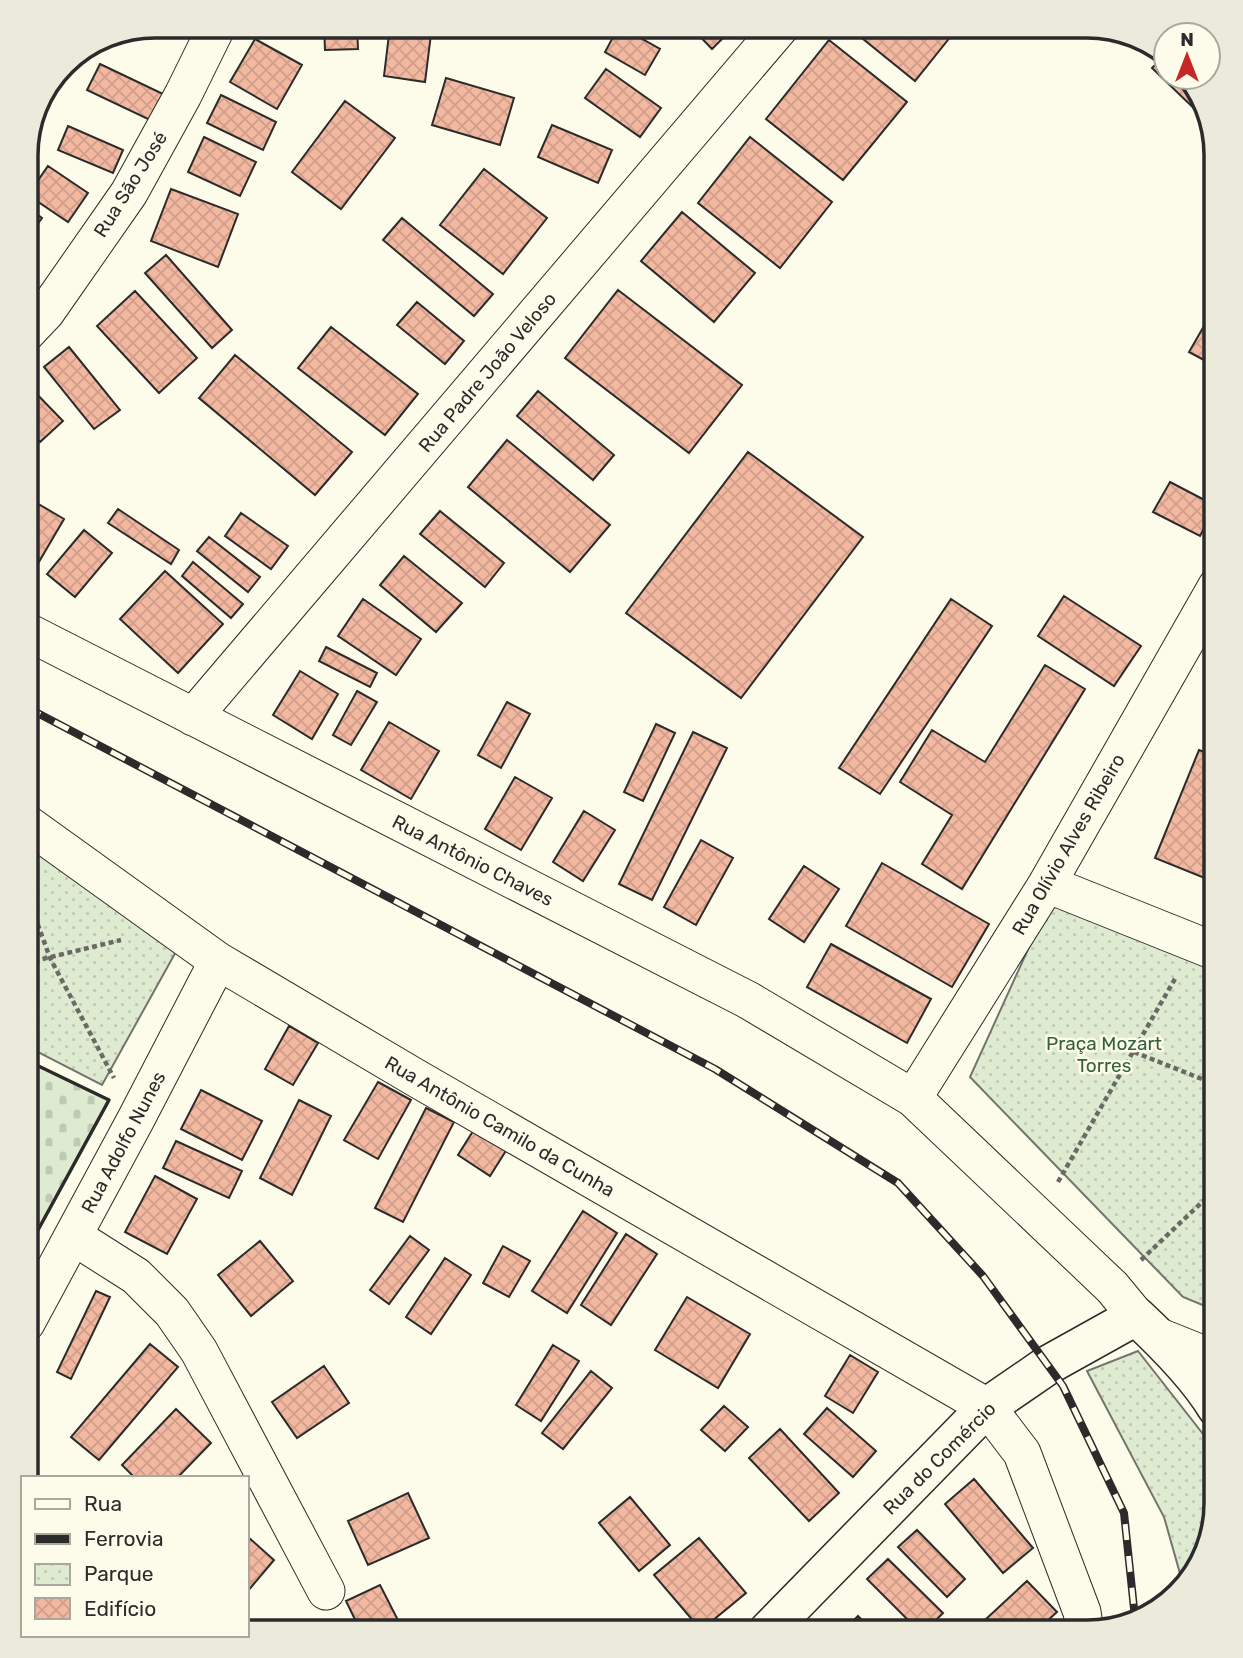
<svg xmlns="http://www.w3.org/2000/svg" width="1243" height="1658" viewBox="0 0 1243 1658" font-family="Rubik,sans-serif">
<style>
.cemetery{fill:url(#cemetery-stones);stroke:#74746e;stroke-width:2}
.park{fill:url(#park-dots);stroke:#74746e;stroke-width:2}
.building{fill:url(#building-cross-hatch);stroke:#2b2b2b;stroke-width:2}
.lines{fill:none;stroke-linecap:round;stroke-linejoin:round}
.street-casing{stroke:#2b2b2b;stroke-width:39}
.secondary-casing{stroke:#2b2b2b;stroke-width:41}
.path{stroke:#6a6964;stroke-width:4.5;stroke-dasharray:5 3.5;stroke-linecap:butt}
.street{stroke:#fdfbea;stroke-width:37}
.secondary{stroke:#fdfbea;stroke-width:38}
.rail-casing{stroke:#2b2b2b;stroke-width:8}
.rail{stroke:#fdfbea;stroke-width:5;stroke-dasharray:16;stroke-linecap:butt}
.wall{stroke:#2b2b2b;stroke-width:3.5}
.labels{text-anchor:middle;stroke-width:5;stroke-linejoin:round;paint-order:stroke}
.street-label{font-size:19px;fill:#2b2b2b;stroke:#fdfbea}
.park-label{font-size:19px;fill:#34623c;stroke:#fdfbea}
.rim{fill:none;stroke:#2b2b2b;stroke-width:3.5}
</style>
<defs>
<pattern id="cemetery-stones" width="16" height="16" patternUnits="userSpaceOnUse" patternTransform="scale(1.75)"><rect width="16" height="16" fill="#deebd1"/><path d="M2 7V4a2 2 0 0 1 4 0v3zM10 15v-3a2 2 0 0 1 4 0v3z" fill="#bfcab4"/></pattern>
<pattern id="park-dots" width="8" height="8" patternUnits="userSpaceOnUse" patternTransform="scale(1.75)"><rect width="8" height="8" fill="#deebd1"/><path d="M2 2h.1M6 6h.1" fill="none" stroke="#bfcab4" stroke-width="1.8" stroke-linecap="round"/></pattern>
<pattern id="building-cross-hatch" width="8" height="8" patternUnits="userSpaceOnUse" patternTransform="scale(1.75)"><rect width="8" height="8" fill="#f2b8a0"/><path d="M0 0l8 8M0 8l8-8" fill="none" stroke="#d09e8a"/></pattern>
</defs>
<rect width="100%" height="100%" fill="#fdfbea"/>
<path class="cemetery" d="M 26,1060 L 109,1100 L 26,1252 Z"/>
<path class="park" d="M 26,845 L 178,948 L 102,1085 L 26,1046 Z
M 1055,890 L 1217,963 L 1217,1311 L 1183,1297 L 970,1077 Z
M 1138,1351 L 1210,1443 L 1217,1466 L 1217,1503 L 1200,1567 L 1183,1584 L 1164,1517 L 1087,1371 Z"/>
<path class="building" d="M 324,26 L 357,26 L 358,49 L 325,50 Z
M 390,26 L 432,26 L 425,82 L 384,76 Z
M 619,26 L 660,49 L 645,75 L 605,52 Z
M 690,26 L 735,26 L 712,49 Z
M 847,26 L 959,26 L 915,81 Z
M 255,39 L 302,65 L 277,109 L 230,82 Z
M 829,40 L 907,102 L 843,180 L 766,119 Z
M 1165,55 L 1166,56 L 1166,77 L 1188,77 L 1195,84 L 1205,119 L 1152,68 Z
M 100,64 L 163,94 L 150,120 L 87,90 Z
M 606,69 L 661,108 L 640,137 L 585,98 Z
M 446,78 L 514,98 L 500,145 L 432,125 Z
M 221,95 L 276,122 L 263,150 L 207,123 Z
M 345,101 L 395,138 L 341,209 L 292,172 Z
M 552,125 L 612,150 L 598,183 L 538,157 Z
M 68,126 L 123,150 L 113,173 L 58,150 Z
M 204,137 L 256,162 L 240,196 L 188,172 Z
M 750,137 L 832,202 L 780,268 L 698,203 Z
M 48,166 L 88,193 L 68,222 L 28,195 Z
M 484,169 L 547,218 L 503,274 L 440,225 Z
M 171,189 L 238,214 L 218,267 L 151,241 Z
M 27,207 L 42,218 L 29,236 L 27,234 Z
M 682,212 L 755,273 L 714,322 L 641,261 Z
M 402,218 L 493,294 L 474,316 L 383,240 Z
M 166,255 L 232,330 L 212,348 L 145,273 Z
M 618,290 L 742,385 L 689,453 L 565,358 Z
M 135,291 L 197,358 L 159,393 L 97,326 Z
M 417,302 L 464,341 L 445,364 L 397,325 Z
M 1212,312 L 1217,314 L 1217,367 L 1189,352 Z
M 331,327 L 418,394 L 385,435 L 298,368 Z
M 69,347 L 120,410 L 94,429 L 44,367 Z
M 235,355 L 352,452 L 315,495 L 199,398 Z
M 27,384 L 63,421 L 40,442 L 26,428 Z
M 538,391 L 614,455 L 593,480 L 517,416 Z
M 507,440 L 610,525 L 570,572 L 468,487 Z
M 26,447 L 35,456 L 26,465 Z
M 748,452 L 863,537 L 741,698 L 626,613 Z
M 1170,482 L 1216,506 L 1200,536 L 1153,512 Z
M 35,502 L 64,519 L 26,584 L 26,516 Z
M 118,509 L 179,550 L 171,564 L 108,523 Z
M 440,511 L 504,563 L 485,587 L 420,534 Z
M 241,513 L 288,546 L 271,569 L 225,536 Z
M 84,530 L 112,553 L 75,597 L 47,574 Z
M 209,537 L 260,577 L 248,592 L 197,551 Z
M 404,556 L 462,603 L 436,632 L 380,585 Z
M 193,562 L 243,604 L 231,618 L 182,576 Z
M 165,571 L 223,624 L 178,673 L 120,619 Z
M 1064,596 L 1141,646 L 1114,686 L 1038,636 Z
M 363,599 L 421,639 L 396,675 L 338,636 Z
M 951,599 L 992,626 L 880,794 L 839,768 Z
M 326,647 L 377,673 L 370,687 L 319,661 Z
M 1045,665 L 1085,689 L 962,889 L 922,864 L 952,815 L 900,782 L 932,730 L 985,762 Z
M 300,671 L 338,694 L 312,739 L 273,715 Z
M 357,691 L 377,702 L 351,745 L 333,735 Z
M 507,702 L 530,714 L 501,768 L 478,755 Z
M 389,722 L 439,751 L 411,799 L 361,770 Z
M 656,724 L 675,733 L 643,801 L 624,792 Z
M 693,732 L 727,748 L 652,900 L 619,884 Z
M 1199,750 L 1217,757 L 1217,883 L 1155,858 Z
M 515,777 L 552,798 L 521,850 L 485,829 Z
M 584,811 L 615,830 L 583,881 L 553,862 Z
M 701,840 L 733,858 L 696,925 L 664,907 Z
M 882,863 L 989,924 L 952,987 L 846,926 Z
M 804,866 L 839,889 L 804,942 L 769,919 Z
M 831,944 L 931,999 L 907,1043 L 807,987 Z
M 289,1026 L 318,1043 L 293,1085 L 265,1069 Z
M 378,1082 L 411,1100 L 378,1159 L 344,1140 Z
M 201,1090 L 262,1121 L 242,1160 L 181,1129 Z
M 299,1100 L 331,1116 L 292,1195 L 260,1178 Z
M 426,1108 L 454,1122 L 403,1222 L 375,1208 Z
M 475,1128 L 507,1149 L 490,1176 L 458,1155 Z
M 176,1141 L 242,1171 L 229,1198 L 163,1168 Z
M 155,1176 L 197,1199 L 167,1254 L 125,1232 Z
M 583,1211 L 617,1233 L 567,1313 L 532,1291 Z
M 626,1234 L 657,1254 L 611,1325 L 581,1305 Z
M 410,1236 L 429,1250 L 389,1304 L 370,1290 Z
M 260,1241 L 293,1281 L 251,1316 L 218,1275 Z
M 503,1246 L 530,1261 L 509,1297 L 483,1283 Z
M 445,1258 L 471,1275 L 431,1334 L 406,1317 Z
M 96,1291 L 110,1297 L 71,1379 L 57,1372 Z
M 687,1297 L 750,1334 L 718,1388 L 655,1350 Z
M 150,1344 L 178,1367 L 99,1460 L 71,1437 Z
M 553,1345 L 579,1361 L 541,1421 L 516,1405 Z
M 850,1355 L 878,1372 L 853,1413 L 825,1396 Z
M 324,1366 L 349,1403 L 297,1438 L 272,1402 Z
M 591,1371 L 612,1388 L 563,1449 L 542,1433 Z
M 724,1406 L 748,1427 L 725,1451 L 701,1430 Z
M 827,1408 L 876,1451 L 853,1477 L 804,1434 Z
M 176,1409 L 211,1443 L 177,1478 L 135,1478 L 122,1465 Z
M 780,1429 L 839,1493 L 809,1521 L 749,1458 Z
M 974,1479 L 1033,1548 L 1003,1573 L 945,1504 Z
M 408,1493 L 429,1538 L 368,1565 L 348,1521 Z
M 630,1497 L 670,1545 L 639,1571 L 599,1523 Z
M 917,1530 L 965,1579 L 947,1597 L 898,1547 Z
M 247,1536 L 274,1560 L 247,1592 Z
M 699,1538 L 746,1593 L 701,1630 L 654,1575 Z
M 888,1559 L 943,1613 L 924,1632 L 920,1632 L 867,1579 Z
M 1027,1581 L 1057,1612 L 1035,1632 L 972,1632 Z
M 380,1585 L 404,1632 L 361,1632 L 346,1601 Z
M 858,1616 L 874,1632 L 842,1632 Z"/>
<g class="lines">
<g class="street-casing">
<path id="street" d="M 27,332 L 46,312 L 129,193 L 183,95 L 217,26
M 26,631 L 748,1000 L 913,1098 L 1112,1287 L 1136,1316
M 193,717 L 781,26
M 26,823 L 218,961 L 416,1078 L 987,1407 L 1022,1453 L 1082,1612 L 1085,1632
M 1047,884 L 1217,952
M 913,1098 L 1047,884 L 1217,586
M 73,1236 L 136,1276 L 172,1312 L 199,1351 L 326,1591
M 26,1323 L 136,1119 L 218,961
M 1157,1336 L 1217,1360"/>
</g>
<g class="secondary-casing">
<path id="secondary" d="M 767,1632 L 987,1407 L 1048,1365 L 1136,1316 C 1165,1343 1197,1375 1217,1408"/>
</g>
<path class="path" d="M 26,892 L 50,958 L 114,1078
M 26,963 L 121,940
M 1134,1052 L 1217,1085
M 1058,1182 L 1176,977
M 1141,1260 L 1217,1188"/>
<use href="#street" class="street"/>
<use href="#secondary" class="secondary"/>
<g class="rail-casing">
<path id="rail" d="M 26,707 L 715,1069 L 898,1183 L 983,1276 L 1063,1386 L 1124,1513 L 1135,1618"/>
</g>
<use href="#rail" class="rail"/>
<path class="wall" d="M 26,1252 L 109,1100 L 26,1060"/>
</g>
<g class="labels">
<g class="street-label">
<text transform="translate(130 184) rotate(-58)" y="7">Rua São José</text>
<text transform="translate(487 372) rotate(-50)" y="7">Rua Padre João Veloso</text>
<text transform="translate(1068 844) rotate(-60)" y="7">Rua Olívio Alves Ribeiro</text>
<text transform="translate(473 860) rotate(27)" y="7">Rua Antônio Chaves</text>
<text transform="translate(500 1126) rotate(30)" y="7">Rua Antônio Camilo da Cunha</text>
<text transform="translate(123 1142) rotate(-62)" y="7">Rua Adolfo Nunes</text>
<text transform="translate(939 1458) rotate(-45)" y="7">Rua do Comércio</text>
</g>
<g class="park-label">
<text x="1104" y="1050">Praça Mozart<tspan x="1104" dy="22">Torres</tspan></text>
</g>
</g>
<path d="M0 0H1243V1658H0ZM155 38H1087A117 117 0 0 1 1204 155V1503A117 117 0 0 1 1087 1620H155A117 117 0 0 1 38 1503V155A117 117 0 0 1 155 38Z" fill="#eceadb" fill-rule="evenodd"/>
<path class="rim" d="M155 38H1087A117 117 0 0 1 1204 155V1503A117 117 0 0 1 1087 1620H155A117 117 0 0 1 38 1503V155A117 117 0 0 1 155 38Z"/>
<rect x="21" y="1476" width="228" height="161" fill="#fdfbea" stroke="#a9a89e" stroke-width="2"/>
<rect x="35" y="1499" width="35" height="10" fill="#fdfbea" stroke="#a9a89e" stroke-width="2"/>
<text x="84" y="1511" font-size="21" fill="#2b2b2b">Rua</text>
<rect x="35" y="1534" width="35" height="10" fill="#2b2b2b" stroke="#a9a89e" stroke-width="2"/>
<text x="84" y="1546" font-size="21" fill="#2b2b2b">Ferrovia</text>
<rect x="35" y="1564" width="35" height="21" fill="url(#park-dots)" stroke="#a9a89e" stroke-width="2"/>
<text x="84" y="1581" font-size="21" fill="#2b2b2b">Parque</text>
<rect x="35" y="1598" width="35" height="21" fill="url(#building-cross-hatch)" stroke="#a9a89e" stroke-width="2"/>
<text x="84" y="1616" font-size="21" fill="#2b2b2b">Edifício</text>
<g transform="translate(1187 56)"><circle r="33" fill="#fdfbea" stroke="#a9a89e" stroke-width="2"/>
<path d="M0-5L12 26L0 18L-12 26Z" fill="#c62828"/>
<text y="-10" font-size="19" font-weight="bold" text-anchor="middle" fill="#2b2b2b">N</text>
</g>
</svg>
